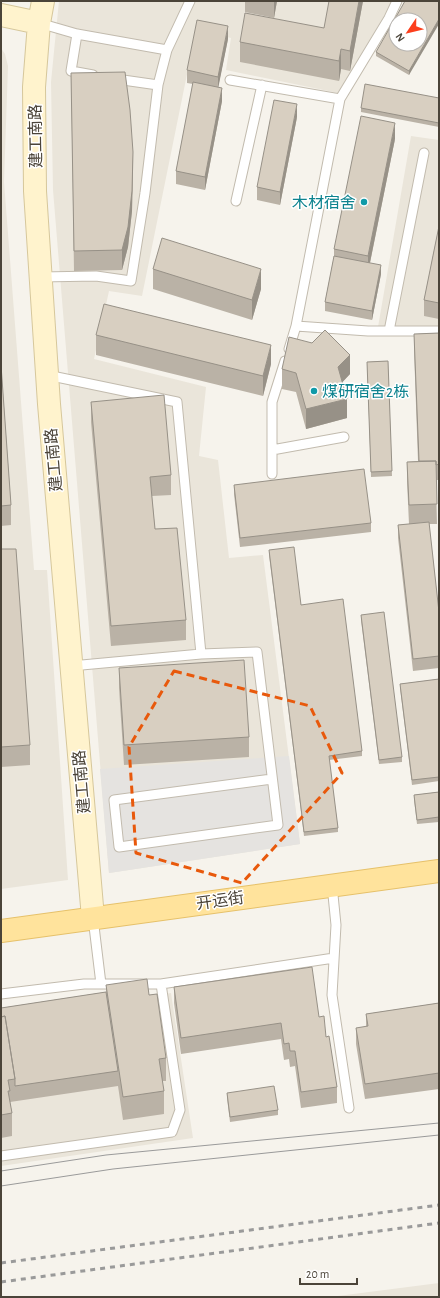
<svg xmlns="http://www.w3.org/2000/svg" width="440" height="1298" viewBox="0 0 440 1298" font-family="'Alegreya Sans','Noto Sans SC',sans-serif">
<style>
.residential{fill:#eae5da}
.parking{fill:#e5e3e0}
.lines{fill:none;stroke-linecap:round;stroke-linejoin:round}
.lane-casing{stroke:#c2bbae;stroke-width:11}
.secondary-casing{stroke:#d6c79b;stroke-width:24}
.primary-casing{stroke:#e6c16a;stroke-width:24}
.lane{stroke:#fff;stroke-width:9}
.secondary{stroke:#fff3cd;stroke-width:22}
.primary{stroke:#ffe39c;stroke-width:22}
.tram{stroke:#9a9a9a;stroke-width:1}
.rail{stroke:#9a9a9a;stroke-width:3;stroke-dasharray:5 5;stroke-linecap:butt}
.wall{fill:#bab2a6}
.shaded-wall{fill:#979187}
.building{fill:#d8cfc1;stroke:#979187;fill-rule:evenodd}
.marked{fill:none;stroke:#e8590c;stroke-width:3;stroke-dasharray:8 5;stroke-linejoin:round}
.culture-dot{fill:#0f9aa8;stroke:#fff;stroke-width:1.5}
.labels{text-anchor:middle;stroke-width:3;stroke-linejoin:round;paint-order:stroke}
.street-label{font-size:16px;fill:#4b4439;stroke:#fff}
.culture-label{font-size:16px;fill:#0d838f;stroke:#fff;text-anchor:end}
</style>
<rect width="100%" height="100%" fill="#f6f3ec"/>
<path class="residential" d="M 59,1 L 393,1 L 338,93 L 226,70 L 231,38 L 196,30 L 142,296 L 109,291 L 94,359 L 206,387 L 199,456 L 218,460 L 229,558 L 263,555 L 300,844 L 109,873 L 53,190 L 51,82 Z
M 1,48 L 5,54 L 8,66 L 4,182 L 34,570 L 47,570 L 68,880 L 1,889 Z
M 411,136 L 439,140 L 439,326 L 378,327 Z
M 171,993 L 193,1138 L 1,1166 L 1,1018 Z
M 439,1283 L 439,1297 L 330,1297 Z"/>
<path class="parking" d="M 289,756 L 300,844 L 109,873 L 100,769 Z"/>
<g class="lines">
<g class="lane-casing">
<path id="lane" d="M 39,23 L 77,34 L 167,50 L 190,1
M 77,34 L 71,71 L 93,75
M 116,79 L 158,85
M 230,80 L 340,99
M 236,201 L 262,85
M 41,277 L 96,276 L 131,281 L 145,193 L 158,85 L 167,50
M 296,326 L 368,331 L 439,331
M 389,331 L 424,153
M 289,349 L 296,326 L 340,99 L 389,18 L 397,1
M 47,375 L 177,402 L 201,654 L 257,652 L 278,825 L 119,847 L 114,800 L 272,779
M 272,450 L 344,437
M 272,474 L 272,402 L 285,361
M 71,666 L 201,654
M 332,885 L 336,925 L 332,995 L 349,1108
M 93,918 L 101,984
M 1,994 L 84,984 L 161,984 L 334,958
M 1,1156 L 172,1132 L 180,1110 L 161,984"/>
</g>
<g class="secondary-casing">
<path id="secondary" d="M 43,1 L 39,23 L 34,87 L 35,191 L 49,404 L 93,918
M 1,15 L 39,23"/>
</g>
<g class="primary-casing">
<path id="primary" d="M 1,931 L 439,871"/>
</g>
<use href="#lane" class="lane"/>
<use href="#secondary" class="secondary"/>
<use href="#primary" class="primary"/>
<path class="tram" d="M 1,1171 L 106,1155 L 439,1123
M 1,1186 L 113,1169 L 439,1135"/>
<path class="rail" d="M 1,1263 L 439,1205
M 1,1282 L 439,1223"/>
</g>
<path class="wall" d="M 245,1 L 277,1 L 274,18 L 245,12 Z
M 363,1 L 350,71 L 341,69 L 339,81 L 240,62 L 240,42 L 324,28 Z
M 439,1 L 409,75 L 376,56 L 376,52 Z
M 228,39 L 218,87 L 222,101 L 205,190 L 176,184 L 176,171 L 193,84 L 187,83 L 187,70 Z
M 71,73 L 133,171 L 132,211 L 128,247 L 122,270 L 74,271 Z
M 439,98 L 439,127 L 361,112 L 361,108 Z
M 297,117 L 280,205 L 257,200 L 257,187 Z
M 395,139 L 370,263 L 381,274 L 372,320 L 325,311 L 325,302 L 334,256 L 334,249 Z
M 439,226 L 439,319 L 424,316 L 424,300 Z
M 153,269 L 261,289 L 252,320 L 153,289 Z
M 439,333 L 439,480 L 436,480 L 437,524 L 429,524 L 439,612 L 439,668 L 413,671 L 398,538 L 398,525 L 409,524 L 407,481 L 407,462 L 418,461 L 414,350 L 414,334 Z
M 96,335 L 271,364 L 263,396 L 96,355 Z
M 388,361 L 392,476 L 371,477 L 367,362 Z
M 1,365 L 11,505 L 11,525 L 1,526 Z
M 282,369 L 350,374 L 342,382 L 347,418 L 306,429 L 296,392 L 282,389 Z
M 91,402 L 171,475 L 171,495 L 152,496 L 155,529 L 186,620 L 186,640 L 111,646 L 91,422 Z
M 234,485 L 371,523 L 371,532 L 240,547 L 234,494 Z
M 1,549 L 30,745 L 30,765 L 1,767 Z
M 269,550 L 301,605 L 362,751 L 362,756 L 329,760 L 338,828 L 338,832 L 304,836 L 269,555 Z
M 361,615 L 402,757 L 402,762 L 379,764 L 361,620 Z
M 119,668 L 249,737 L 249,757 L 124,765 L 119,688 Z
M 439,679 L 439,781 L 412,785 L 400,688 L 400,684 Z
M 439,792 L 439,822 L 417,824 L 414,800 L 414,795 Z
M 106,985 L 149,995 L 166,1058 L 166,1081 L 162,1081 L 164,1091 L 164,1114 L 123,1120 L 118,1086 L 10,1102 L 12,1113 L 12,1136 L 1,1138 L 1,1008 L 106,992 Z
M 174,987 L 319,1017 L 326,1037 L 337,1087 L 337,1103 L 301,1108 L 295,1066 L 290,1067 L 289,1059 L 284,1060 L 281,1039 L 181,1054 L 174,1003 Z
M 439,1003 L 439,1089 L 365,1099 L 356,1044 L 356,1028 L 366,1027 L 366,1014 Z
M 227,1093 L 278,1110 L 278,1115 L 230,1122 L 227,1098 Z"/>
<path class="shaded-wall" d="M 274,1 L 277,1 L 274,18 Z
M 359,1 L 363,1 L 350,71 L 350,51 Z
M 439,19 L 439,24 L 409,75 L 409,71 Z
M 228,26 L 228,39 L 218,89 L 218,77 Z
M 341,49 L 341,69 L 339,81 L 339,61 Z
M 222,88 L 222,101 L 205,190 L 205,177 Z
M 297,104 L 297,117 L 280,205 L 280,192 Z
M 395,123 L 395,139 L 368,272 L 368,256 Z
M 133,152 L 132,211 L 128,247 L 122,270 L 122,250 Z
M 381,265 L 381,274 L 372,320 L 372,311 Z
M 261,269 L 261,289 L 252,320 L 252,300 Z
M 271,345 L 271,364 L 263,396 L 263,376 Z
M 350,355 L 350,374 L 338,387 L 338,367 Z
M 347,399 L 347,418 L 306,429 L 306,409 Z"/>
<path class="building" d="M 329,1 L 359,1 L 350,51 L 341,49 L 339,61 L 240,42 L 245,13 L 324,28 Z
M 405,1 L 439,1 L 439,19 L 409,71 L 376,52 ZM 396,20 L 420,20 L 420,44 L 396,44 Z
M 197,20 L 228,26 L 218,77 L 187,70 Z
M 125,72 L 130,110 L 133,152 L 132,191 L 128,227 L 122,250 L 74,251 L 71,73 Z
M 193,82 L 222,88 L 205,177 L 176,171 Z
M 365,84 L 439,98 L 439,123 L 361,108 Z
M 274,100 L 297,104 L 280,192 L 257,187 Z
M 361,116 L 395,123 L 368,256 L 334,249 Z
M 439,226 L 439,303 L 424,300 Z
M 162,238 L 261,269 L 252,300 L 153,269 Z
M 334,256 L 381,265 L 372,311 L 325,302 Z
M 104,304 L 271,345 L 263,376 L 96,335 Z
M 325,330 L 350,355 L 338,367 L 347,399 L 306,409 L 296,373 L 282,369 L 289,337 L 312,343 Z
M 439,333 L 439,464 L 436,465 L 436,461 L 419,461 L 414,334 Z
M 388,361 L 392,471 L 371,472 L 367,362 Z
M 1,365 L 11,505 L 1,506 Z
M 164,395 L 171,475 L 150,477 L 155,529 L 177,528 L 186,620 L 111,626 L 91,402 Z
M 436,461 L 437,504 L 409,505 L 407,462 Z
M 364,469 L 371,523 L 240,538 L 234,485 Z
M 429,522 L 439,612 L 439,656 L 413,659 L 398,525 Z
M 294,547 L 301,605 L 343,599 L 362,751 L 329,756 L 338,828 L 304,832 L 269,550 Z
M 1,549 L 16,549 L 30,745 L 1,747 Z
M 384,612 L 402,757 L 379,760 L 361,615 Z
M 244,660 L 249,737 L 124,745 L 119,668 Z
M 439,679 L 439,777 L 412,780 L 400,684 Z
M 439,792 L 439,817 L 417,820 L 414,795 Z
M 312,967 L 319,1017 L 324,1016 L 326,1037 L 329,1036 L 337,1087 L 301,1092 L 295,1051 L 290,1051 L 289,1043 L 284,1044 L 281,1023 L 181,1038 L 174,987 Z
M 147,979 L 149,995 L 157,994 L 166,1058 L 159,1059 L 164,1091 L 123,1097 L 106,985 Z
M 106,992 L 118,1071 L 15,1086 L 15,1079 L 5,1016 L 1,1017 L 1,1008 Z
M 439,1003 L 439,1073 L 365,1084 L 356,1028 L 368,1026 L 366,1014 Z
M 5,1016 L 15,1079 L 8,1080 L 10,1091 L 8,1091 L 12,1113 L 1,1115 L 1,1017 Z
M 274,1086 L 278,1110 L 230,1117 L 227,1093 Z"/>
<path class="marked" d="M 174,671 L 310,706 L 342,773 L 242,883 L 136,853 L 129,747 Z"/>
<g class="culture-dot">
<circle cx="364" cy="202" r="4"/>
<circle cx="314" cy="391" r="4"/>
</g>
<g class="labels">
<g class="street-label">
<text transform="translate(35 136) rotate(-91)" y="6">建工南路</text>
<text transform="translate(53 460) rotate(-95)" y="6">建工南路</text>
<text transform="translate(81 782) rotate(-95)" y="6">建工南路</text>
<text transform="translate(220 900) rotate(-8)" y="6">开运街</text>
</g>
<g class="culture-label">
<text x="356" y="208">木材宿舍</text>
<text x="322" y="397" text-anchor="start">煤研宿舍2栋</text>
</g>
</g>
<rect width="440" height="1298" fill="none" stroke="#4b4439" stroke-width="4"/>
<g transform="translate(408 32) rotate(235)"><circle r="19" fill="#ffffff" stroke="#b7b4b0"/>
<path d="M0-3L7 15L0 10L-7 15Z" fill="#fc3f1d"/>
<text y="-6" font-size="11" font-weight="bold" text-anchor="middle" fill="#4b4439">N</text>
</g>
<path d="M300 1278v6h57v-6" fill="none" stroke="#4b4439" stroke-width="2"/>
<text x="306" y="1278" font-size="12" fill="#4b4439" stroke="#ffffff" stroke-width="3" paint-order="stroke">20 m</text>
</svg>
